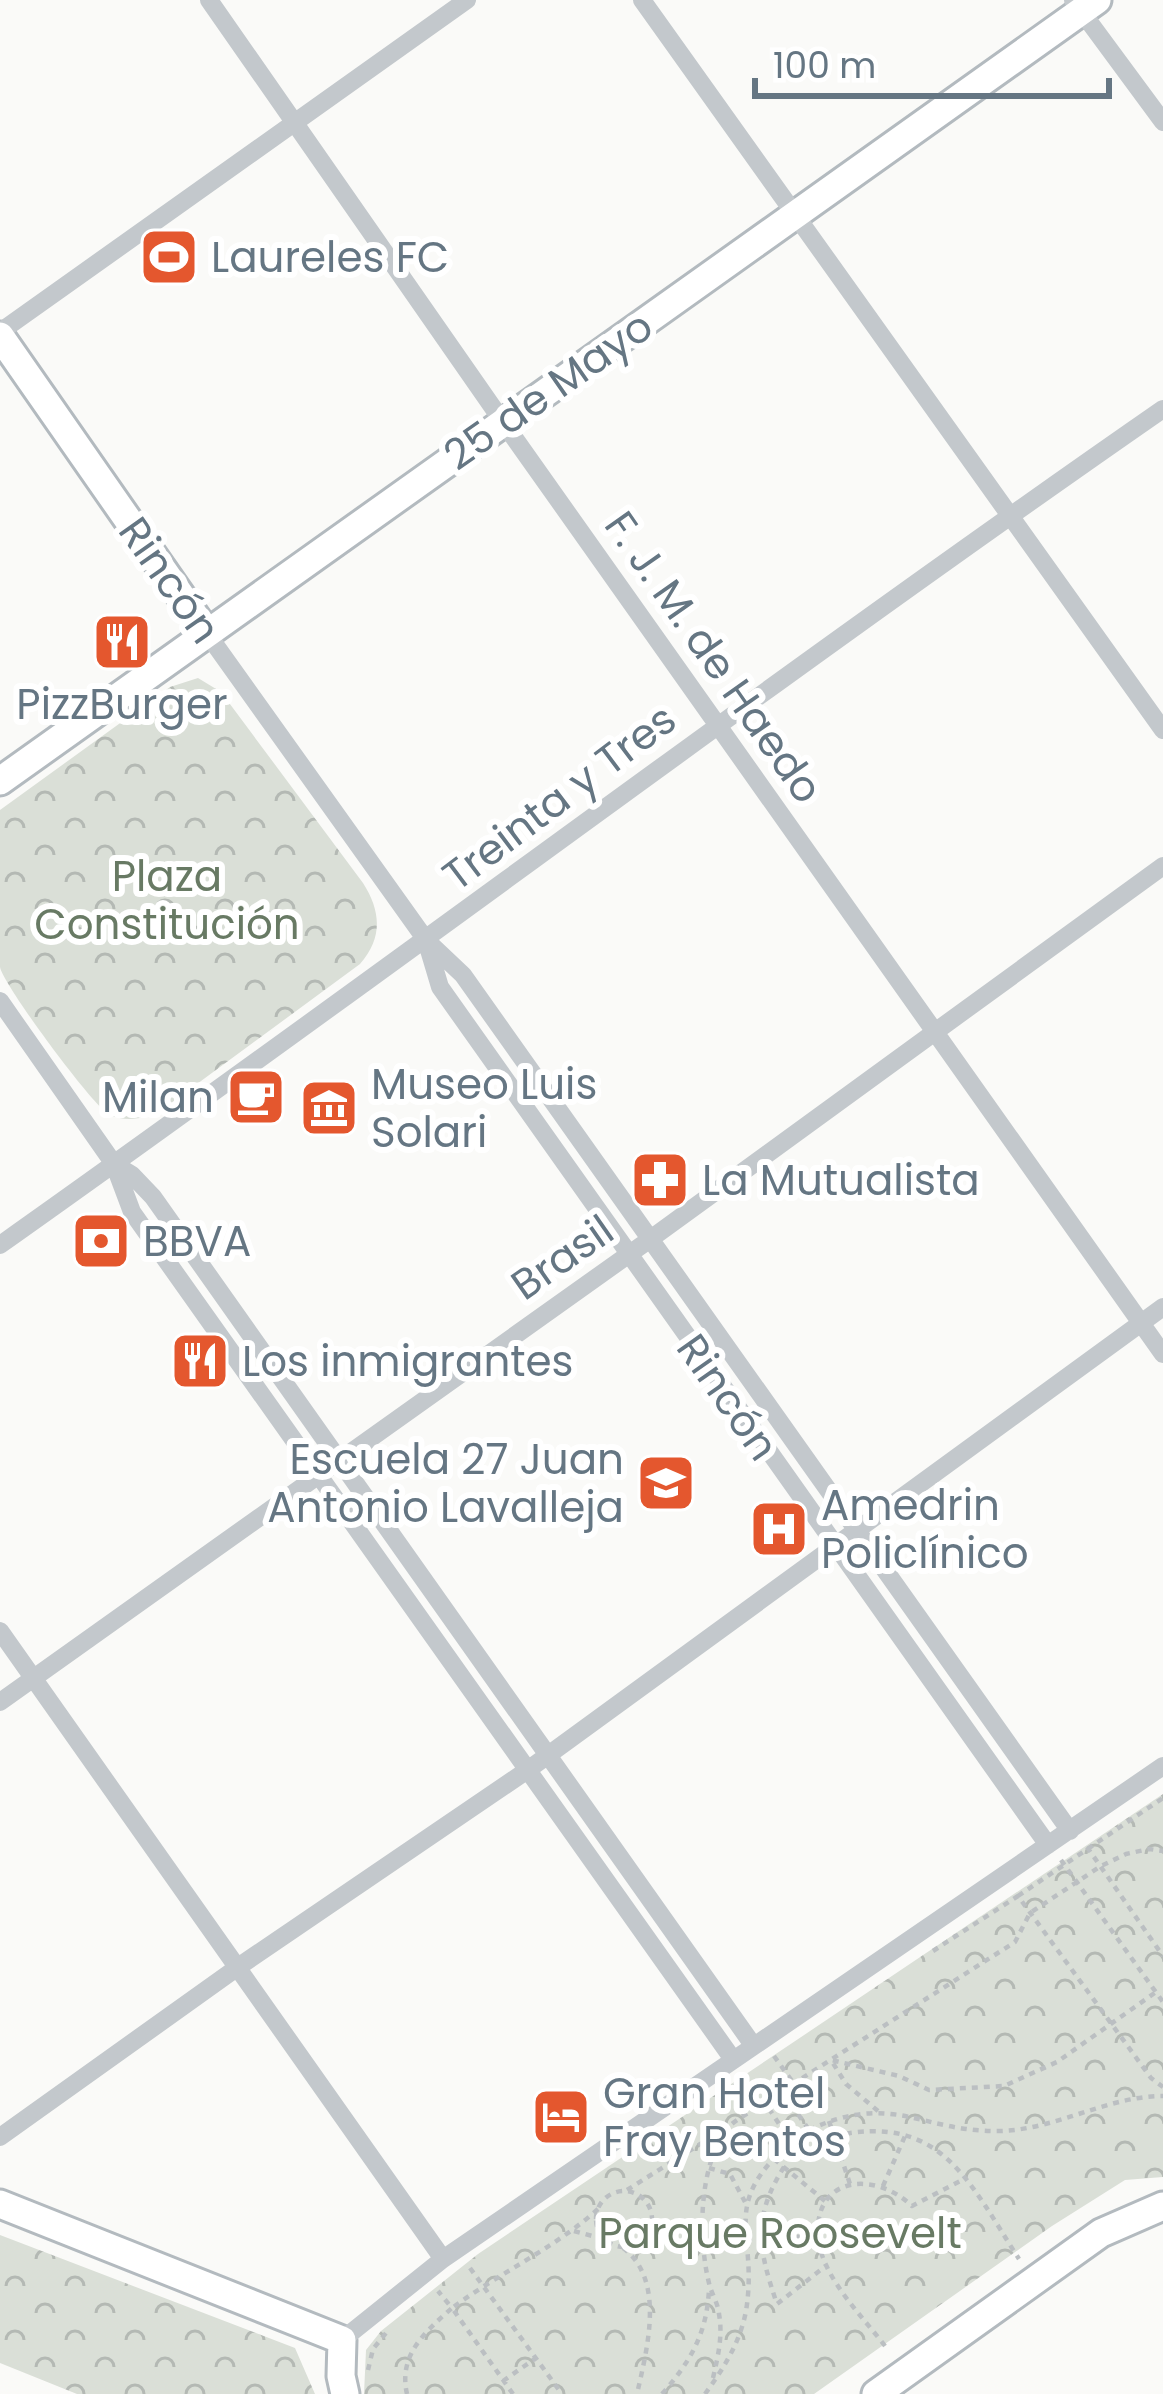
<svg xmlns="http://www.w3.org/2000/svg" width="1163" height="2394" viewBox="0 0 1163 2394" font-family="Poppins,sans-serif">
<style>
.forest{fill:url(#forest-crowns)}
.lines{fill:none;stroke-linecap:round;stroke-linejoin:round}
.secondary-casing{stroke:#b3babf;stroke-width:33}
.path{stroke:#bbbfc2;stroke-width:4.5;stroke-dasharray:6 6;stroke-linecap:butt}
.street{stroke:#c3c8cc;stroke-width:18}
.secondary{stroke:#fff;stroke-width:27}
.labels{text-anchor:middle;stroke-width:12;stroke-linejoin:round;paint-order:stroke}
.poi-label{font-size:42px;fill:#657683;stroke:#fff;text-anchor:start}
.street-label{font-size:42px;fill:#657683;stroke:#fff}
.park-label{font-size:42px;fill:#687a64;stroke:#fff}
</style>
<defs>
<pattern id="forest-crowns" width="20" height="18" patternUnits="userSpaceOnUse" patternTransform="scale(3)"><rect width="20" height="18" fill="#dadfd7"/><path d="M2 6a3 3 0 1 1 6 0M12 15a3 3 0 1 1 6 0" fill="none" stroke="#b4b9b4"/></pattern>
</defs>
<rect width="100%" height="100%" fill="#fafaf8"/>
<path class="forest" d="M 198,678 L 221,692 L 363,883 C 381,911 383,938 360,964 L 163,1109 C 147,1118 128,1123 110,1115 C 94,1108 2,983 0,967 C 0,916 0,861 0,810 L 170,687 Z
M 1163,1794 L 1163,2177 L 1125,2180 L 1052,2226 L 814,2394 L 364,2394 L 366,2350 L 381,2331 L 478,2254 Z
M 0,2235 L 295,2348 L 315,2394 L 77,2394 L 0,2363 Z"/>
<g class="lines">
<g class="secondary-casing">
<path id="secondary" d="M 0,336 L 206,632
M 0,781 L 1097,0
M 0,2204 L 342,2340 L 341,2376 L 345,2394
M 876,2394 L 1101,2233 L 1163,2206"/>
</g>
<path class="path" d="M 1087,1847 L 1163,1956
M 1061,1860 L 1163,2002
M 1018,1896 L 1163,1798
M 933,1951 L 1018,1896 L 1151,2078 L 1163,2087
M 774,2056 L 792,2081
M 735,2083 L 752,2110 L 782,2091 L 809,2130 L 791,2142
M 782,2091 L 1015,1942 L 1030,1913 L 1101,1866 L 1126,1854 L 1149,1849 L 1163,1851
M 878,2111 L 846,2084 L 831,2060 L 899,2076 L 929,2090 L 1004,2086 L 1057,2062 L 1156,1992
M 829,2121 L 850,2184
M 809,2130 C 893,2091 920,2132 999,2131 C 1056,2130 1107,2096 1163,2096
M 834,2136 C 941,2112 969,2182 1019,2259
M 774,2159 L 825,2201
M 784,2167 C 752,2218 758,2248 777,2304 L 827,2265
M 709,2168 L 730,2174 L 745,2202
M 883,2186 L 905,2136
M 627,2190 L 724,2129
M596 2219a28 28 0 1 1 56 0a28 28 0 1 1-56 0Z
M 574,2231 L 603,2239
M 746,2239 L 819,2236
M 623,2248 C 666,2280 647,2349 637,2394
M 470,2268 L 562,2394
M 885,2346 C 863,2317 825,2280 819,2243 C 809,2178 872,2168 912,2206 L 966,2178
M 368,2370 L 373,2349 L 386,2333
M 713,2378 C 718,2356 723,2336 719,2314 C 718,2304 713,2296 710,2287 C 698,2243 697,2163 730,2126 C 735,2120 746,2115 752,2110
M 503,2381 L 536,2358
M 407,2394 C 398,2355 425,2332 452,2308 L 438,2291
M 513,2394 L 452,2308 C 499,2273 555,2248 598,2209
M 662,2394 C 691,2361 707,2333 709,2289
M 705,2394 C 723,2369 740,2343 746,2311 C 759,2231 717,2207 791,2142 L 764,2101"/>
<path class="street" d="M 209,0 L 503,422 L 1163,1354
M 642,0 L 1163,730
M 1073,0 L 1163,122
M 0,332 L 467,0
M 206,632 L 426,940 L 463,975 L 1070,1831
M 426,940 L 440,987 L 1048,1845
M 0,1001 L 114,1164 L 132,1212 L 732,2058
M 114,1164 L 132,1175 L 153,1197 L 753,2045
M 0,1245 C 390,969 771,681 1163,409
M 0,1631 L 443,2259
M 0,1702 L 649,1240 L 1163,866
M 0,2137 L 238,1967 L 529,1769 L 1163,1307
M 342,2340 L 443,2259 L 1163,1766"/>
<use href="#secondary" class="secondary"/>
</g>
<defs>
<g id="stadium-square" transform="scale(3)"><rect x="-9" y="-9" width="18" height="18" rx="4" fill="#e4572e" stroke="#fff"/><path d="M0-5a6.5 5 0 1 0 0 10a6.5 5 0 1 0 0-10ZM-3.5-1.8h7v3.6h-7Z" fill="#fff"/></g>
<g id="restaurant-square" transform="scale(3)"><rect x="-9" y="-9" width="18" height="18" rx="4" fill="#e4572e" stroke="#fff"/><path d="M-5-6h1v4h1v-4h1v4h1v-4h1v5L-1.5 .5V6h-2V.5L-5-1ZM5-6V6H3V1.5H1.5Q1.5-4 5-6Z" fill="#fff"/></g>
<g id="cafe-square" transform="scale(3)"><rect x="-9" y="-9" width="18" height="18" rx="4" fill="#e4572e" stroke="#fff"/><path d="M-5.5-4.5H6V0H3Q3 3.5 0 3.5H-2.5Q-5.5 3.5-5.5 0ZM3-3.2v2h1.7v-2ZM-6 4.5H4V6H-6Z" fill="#fff"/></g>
<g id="museum-square" transform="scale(3)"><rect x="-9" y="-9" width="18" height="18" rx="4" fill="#e4572e" stroke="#fff"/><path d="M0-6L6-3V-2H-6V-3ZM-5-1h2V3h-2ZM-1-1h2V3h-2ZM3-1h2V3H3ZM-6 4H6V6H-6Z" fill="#fff"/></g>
<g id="pharmacy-square" transform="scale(3)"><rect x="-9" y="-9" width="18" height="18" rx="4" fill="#e4572e" stroke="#fff"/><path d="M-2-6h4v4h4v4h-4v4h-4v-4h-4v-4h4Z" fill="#fff"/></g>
<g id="bank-square" transform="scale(3)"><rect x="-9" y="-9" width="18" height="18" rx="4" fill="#e4572e" stroke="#fff"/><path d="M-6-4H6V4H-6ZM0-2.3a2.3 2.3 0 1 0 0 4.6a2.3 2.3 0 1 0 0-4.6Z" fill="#fff"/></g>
<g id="school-square" transform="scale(3)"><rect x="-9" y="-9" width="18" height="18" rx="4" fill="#e4572e" stroke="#fff"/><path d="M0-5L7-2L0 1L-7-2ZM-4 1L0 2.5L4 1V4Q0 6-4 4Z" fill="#fff"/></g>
<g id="hospital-square" transform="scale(3)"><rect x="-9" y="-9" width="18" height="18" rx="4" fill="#e4572e" stroke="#fff"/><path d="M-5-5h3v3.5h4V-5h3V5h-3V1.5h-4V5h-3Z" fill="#fff"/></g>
<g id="hotel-square" transform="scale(3)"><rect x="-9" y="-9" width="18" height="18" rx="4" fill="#e4572e" stroke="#fff"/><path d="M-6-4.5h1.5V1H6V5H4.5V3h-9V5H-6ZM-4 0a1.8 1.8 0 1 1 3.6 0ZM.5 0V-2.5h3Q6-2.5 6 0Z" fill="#fff"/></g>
</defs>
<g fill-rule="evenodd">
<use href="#stadium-square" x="169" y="257"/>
<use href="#restaurant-square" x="122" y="642"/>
<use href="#cafe-square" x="256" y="1097"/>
<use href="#museum-square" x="329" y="1108"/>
<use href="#pharmacy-square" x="660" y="1180"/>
<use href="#bank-square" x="101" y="1241"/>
<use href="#restaurant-square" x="200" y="1361"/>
<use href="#school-square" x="666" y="1483"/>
<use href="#hospital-square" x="779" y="1529"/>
<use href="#hotel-square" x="561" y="2117"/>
</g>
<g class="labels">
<g class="poi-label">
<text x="211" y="272">Laureles FC</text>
<text x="122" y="719" text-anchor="middle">PizzBurger</text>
<text x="371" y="1099">Museo Luis<tspan x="371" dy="48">Solari</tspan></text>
<text x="214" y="1112" text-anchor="end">Milan</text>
<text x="702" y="1195">La Mutualista</text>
<text x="143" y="1256">BBVA</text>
<text x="242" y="1376">Los inmigrantes</text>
<text x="624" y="1474" text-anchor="end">Escuela 27 Juan<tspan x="624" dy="48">Antonio Lavalleja</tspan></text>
<text x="821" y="1520">Amedrin<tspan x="821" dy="48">Policlínico</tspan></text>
<text x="603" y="2108">Gran Hotel<tspan x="603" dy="48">Fray Bentos</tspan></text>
</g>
<g class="street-label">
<text transform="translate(548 390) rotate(-35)" y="15">25 de Mayo</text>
<text transform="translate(170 580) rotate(55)" y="15">Rincón</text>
<text transform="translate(714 657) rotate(55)" y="15">F. J. M. de Haedo</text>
<text transform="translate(559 797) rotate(-37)" y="15">Treinta y Tres</text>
<text transform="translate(562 1257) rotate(-35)" y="15">Brasil</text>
<text transform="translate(728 1397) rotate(55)" y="15">Rincón</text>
</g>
<g class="park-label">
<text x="167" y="891">Plaza<tspan x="167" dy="48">Constitución</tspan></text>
<text x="780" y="2248">Parque Roosevelt</text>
</g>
</g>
<path d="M755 78v18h354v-18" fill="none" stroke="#657683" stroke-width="6"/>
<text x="773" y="78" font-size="36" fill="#657683" stroke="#ffffff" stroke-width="9" paint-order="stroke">100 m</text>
</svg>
